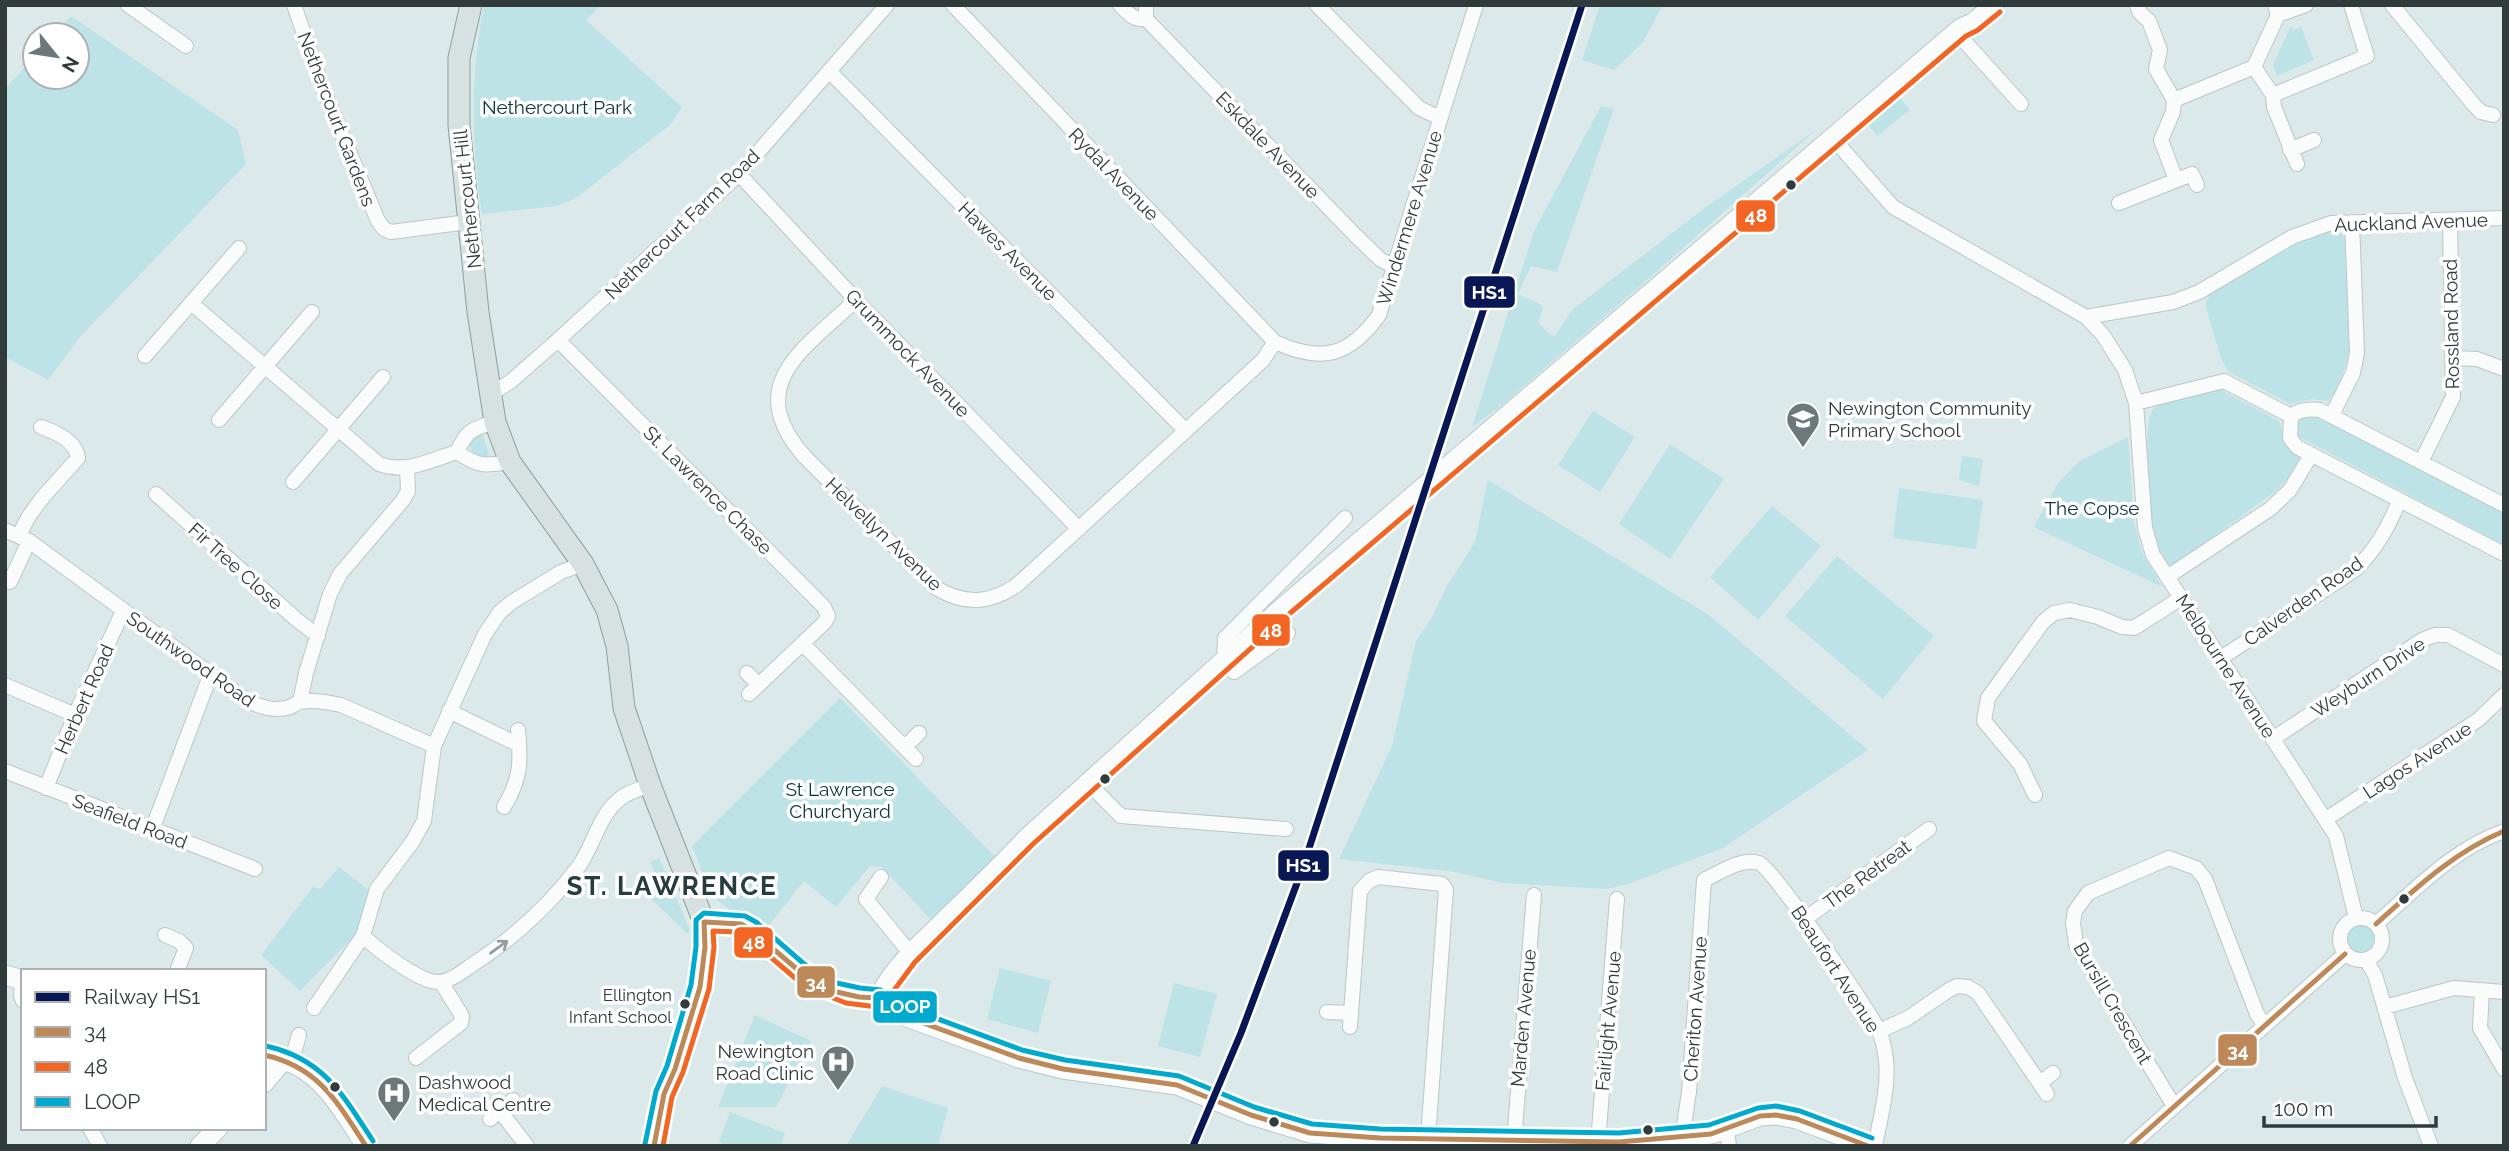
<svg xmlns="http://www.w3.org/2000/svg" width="2509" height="1151" viewBox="0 0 2509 1151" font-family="Raleway,sans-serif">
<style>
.green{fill:#bde3e7}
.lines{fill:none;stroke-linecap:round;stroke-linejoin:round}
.street-casing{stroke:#bcc6c8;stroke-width:16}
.secondary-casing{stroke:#bcc6c8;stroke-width:21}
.primary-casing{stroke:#8ca0a2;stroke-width:23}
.street{stroke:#fafcfc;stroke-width:14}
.secondary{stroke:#fafcfc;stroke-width:19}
.primary{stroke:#d8e1e2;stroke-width:21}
.bus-1-casing{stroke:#fff;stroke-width:10}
.bus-2-casing{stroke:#fff;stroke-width:10}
.bus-3-casing{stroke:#fff;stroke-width:10}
.bus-1{stroke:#be8959;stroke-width:5}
.bus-2{stroke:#f26522;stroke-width:5}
.bus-3{stroke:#00a9ce;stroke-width:5}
.rail-1-casing{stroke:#fff;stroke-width:12}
.rail-1{stroke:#091855;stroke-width:7}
.oneway{stroke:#969c9c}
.bus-dot{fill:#313b3c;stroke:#fff;stroke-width:2.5}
.labels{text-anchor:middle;stroke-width:7;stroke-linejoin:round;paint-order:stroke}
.bus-label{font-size:17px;fill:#313b3c;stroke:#fff;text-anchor:end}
.park-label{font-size:19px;fill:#0c3539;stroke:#fff}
.street-label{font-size:19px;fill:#313b3c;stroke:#fff}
.poi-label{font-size:19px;fill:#313b3c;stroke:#fff;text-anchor:start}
.district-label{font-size:26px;font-weight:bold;letter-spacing:2px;fill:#273c3e;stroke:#fff}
.line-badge{stroke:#fff;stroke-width:2.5}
.badge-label{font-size:19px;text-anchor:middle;font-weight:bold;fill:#fff}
</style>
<rect width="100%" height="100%" fill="#dbe9ea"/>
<path class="green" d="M 484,5 L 601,5 L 586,20 L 682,107 L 671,124 L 576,198 L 557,206 L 482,214 C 471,144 470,75 484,5 Z
M 1600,5 L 1663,5 L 1643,42 L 1614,70 L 1582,60 Z
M 71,16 L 238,130 L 246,164 L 80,337 L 48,380 L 5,357 L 5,89 L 35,56 L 35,77 L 77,77 L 77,35 L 54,35 Z
M 2291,26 L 2293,30 L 2301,27 L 2314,60 L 2277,76 L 2273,65 Z
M 1900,98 L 1910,110 L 1877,136 L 1868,125 Z
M 1601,106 L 1614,109 L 1557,272 L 1531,266 L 1518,294 L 1541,305 L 1543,309 L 1538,322 L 1549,334 L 1555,336 L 1572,310 L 1706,207 L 1816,130 L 1653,275 L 1502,405 L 1472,427 L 1534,231 Z
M 2333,231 L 2342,233 L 2345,241 L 2349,351 C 2345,368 2340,388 2328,401 L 2310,399 L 2290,404 L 2229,372 L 2221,358 L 2206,308 L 2206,301 L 2212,292 L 2307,238 Z
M 2212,389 L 2221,390 L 2279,421 L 2286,440 L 2302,456 L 2289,477 L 2275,492 L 2172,566 L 2167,564 L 2156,541 L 2152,528 C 2151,508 2141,419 2154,408 C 2166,399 2197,394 2212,389 Z
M 1593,411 L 1635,437 L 1600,492 L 1558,465 Z
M 2313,412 L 2504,508 L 2504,545 L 2301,438 L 2297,433 L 2297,420 Z
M 482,432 L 489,455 L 483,457 L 474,455 L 468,442 Z
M 2128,437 L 2134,522 L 2142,552 L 2162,587 L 2034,527 L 2057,484 L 2078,462 Z
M 1670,444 L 1724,479 L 1670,559 L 1619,524 Z
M 1962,456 L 1983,459 L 1979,486 L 1959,480 Z
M 1488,480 L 1709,615 L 1868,750 L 1723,848 L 1628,884 L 1606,889 L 1503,883 L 1455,872 L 1339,859 L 1392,746 L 1416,641 L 1431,619 L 1447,586 L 1475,542 Z
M 1899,488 L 1983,500 L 1976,549 L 1893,538 Z
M 1772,506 L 1821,546 L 1758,620 L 1710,577 Z
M 1837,556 L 1934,636 L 1883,699 L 1785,616 Z
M 840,698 L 996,858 L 932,921 L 882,867 L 870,866 L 836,907 L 804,881 L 767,928 L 752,915 L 729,909 L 717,900 L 708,886 L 692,846 Z
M 659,858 L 690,930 L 687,933 L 648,896 L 656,875 L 650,862 Z
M 339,867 L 371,892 L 359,931 L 300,991 L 261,955 L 313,887 L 320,889 Z
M2345 939a15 15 0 1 1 30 0a15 15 0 1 1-30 0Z
M 1000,968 L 1051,981 L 1038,1033 L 987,1019 Z
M 1174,983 L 1217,994 L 1200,1057 L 1158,1046 Z
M 755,1015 L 811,1041 L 776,1107 L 718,1107 Z
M 882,1086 L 948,1108 L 938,1146 L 846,1146 Z
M 730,1112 L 785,1133 L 781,1146 L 729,1146 L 719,1142 Z"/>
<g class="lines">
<g class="street-casing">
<path id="street" d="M 128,5 L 186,46
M 294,5 L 322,86 L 378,221 L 384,229 L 391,232 L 468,222
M 953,5 L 1275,342 C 1321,363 1349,357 1379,315 L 1476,5
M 1120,5 C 1129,14 1133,20 1146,19 L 1146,5
M 1317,5 L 1419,108 L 1440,118
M 2137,5 L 2140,13 L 2149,21 L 2160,50 L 2156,69 L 2174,100 L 2254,67 L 2278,15 L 2275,5
M 2392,5 L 2474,105 L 2481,112 L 2493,115
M 2278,15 L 2306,5
M 1146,19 L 1355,235 L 1381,260 L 1394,266
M 1956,32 L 2021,104
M 2254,67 L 2273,95 L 2274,107 L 2297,164
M 829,71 L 1186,431
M 2273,95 L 2367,56 L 2351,5
M 2174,100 L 2173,112 L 2161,140 L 2176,180
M 1832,137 L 1893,207 L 2086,317 L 2103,335 L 2125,370 L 2136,403 L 2145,528 L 2153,555 L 2336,836 L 2356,918
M 2290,150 L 2314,140
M 739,174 L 856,300 L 1079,529
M 2119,203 L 2192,174 L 2197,185
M 856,300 C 804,349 741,385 805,457 L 936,588 C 965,605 989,604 1017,585 L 1239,382 L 1263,360 L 1275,342
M 191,303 L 379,464 C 407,474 430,460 457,452
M 2086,317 L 2173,302 L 2199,292 L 2292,237 L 2331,223 L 2504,218
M 558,340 L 824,607 L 828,616 L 825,622 L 749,694
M 145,356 L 239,248
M 2453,358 L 2477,359 L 2504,369
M 490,394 L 510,382 L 558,340 L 739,174 L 887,5
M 2136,403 L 2224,381 L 2291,416
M 2332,415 L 2353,373 L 2357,353 L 2352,222
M 219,420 L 312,312
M 457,452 C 479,467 484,466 510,462
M 457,452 C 467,430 472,429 495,422
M 2421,462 L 2453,397 L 2450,221
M 293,482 L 383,377
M 156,494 L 296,619 L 318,636
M 2504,505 L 2320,410 C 2309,409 2300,409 2291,416 L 2290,438 L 2297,447 L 2504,554
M 5,530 L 29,541 L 246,700 C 260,707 274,712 290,707 C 292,706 299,702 300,702 C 313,699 328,702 341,705 L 434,746
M 19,535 L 29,516 L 43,497 L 78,458 C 76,441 56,432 41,427
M 2167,577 L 2270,509 L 2290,490 L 2311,455
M 10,582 L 29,541
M 1288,633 L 1234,672 L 1224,661 L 1225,638 L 1345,518
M 803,644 L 916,759
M 2221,658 L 2356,569 C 2376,549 2388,528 2399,501
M 747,673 L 759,685
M 5,685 L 75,715
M 300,702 L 306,673 L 330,594 L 340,574 L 403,500 L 408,491 L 407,468
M 449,711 L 519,745
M 2274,738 L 2422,640 L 2435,635 L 2448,635 L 2504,665
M 905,747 L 919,733
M 5,771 L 255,869
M 1088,783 L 1121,816 L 1286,829
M 46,788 L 75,715 L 123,611
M 2035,795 L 2020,764 L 1984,721 L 1988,698 L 2043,622 L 2054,613 L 2070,610 L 2098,617 L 2122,627 L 2134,628 L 2181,598
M 504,807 C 521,778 521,763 518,730
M 2326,819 L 2478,720 L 2504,695
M 152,830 L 210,676
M 881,877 L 866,899 L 910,953
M2340 939a21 21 0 1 1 42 0a21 21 0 1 1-42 0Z
M 1805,919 L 1929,829
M 2376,924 C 2416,889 2453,849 2504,831
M 165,935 L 179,941 L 186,948 L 177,971
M 363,936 C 377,949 421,984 440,982 C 450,981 461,973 469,967 C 511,940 549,906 579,866 C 594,845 599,814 621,798 C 628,792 641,789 650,785
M 2366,960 L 2375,975 L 2405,1078 L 2431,1146
M 22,980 L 21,996 L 23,1001
M 2482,990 L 2480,1028 L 2504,1069
M 2385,1007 L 2454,988 L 2504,992
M 314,1008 L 363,936 L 377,889 L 413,841 L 424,821 L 434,746 L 485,634 L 500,612 L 512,602 L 561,572 L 583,564
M 1327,1012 L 1351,1013
M 1350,1027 L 1360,891 L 1369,881 L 1378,877 L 1442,884 L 1446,890 L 1428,1138
M 1879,1031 L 1908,1018 L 1949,990 L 1957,986 L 1968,987 L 1978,993 L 2047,1094
M 416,1058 L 461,1023 L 462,1016 L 441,982
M 291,1063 L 299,1035
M 2040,1083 L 2053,1073
M 2174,1106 L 2076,944 L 2073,923 L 2075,911 L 2088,893 L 2169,858 L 2196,868 L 2205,879 L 2257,1014 L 2264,1025
M 500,1111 L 527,1146
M 490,1119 L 513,1100
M 90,1128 L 100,1146
M 1727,1130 L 1729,1146
M 1682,1138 L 1689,1092 L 1704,880 C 1719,873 1742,857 1759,863 C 1774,869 1866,1007 1878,1029 C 1882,1037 1885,1051 1886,1060 C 1889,1088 1880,1119 1875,1146
M 1514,1141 L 1534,895
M 1598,1143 L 1617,899
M 2130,1146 L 2345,954"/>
</g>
<g class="secondary-casing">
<path id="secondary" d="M 704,922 L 741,924 L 750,929 L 798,970 L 828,990 L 859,997 L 878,998 L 896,1013 L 1019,1058 L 1063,1069 L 1177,1085 L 1251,1115 L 1310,1133 L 1380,1138 L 1619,1142 L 1711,1134 L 1760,1116 L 1776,1115 L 1797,1119 L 1869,1146
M 5,975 L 23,980
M 878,998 C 897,963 918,947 945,920 C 973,893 1001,866 1027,838 L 1282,608 L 1961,28 L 1973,23 L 1994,5
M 264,1055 C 278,1058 294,1062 306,1071 C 332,1088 349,1121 366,1146
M 264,1083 L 283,1060
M 200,1146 L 218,1128"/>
</g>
<g class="primary-casing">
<path id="primary" d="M 471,5 L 459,58 L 459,125 L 478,312 L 495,422 L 510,462 L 583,564 L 607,610 L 617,646 L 624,708 L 650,785 L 704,922 L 705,947 L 700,987 L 675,1069 L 664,1094 L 654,1146"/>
</g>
<use href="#street" class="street"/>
<use href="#secondary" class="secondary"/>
<use href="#primary" class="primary"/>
<g class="bus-1-casing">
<path id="bus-1" d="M 2376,924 C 2416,888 2454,852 2504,831
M 264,1055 C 319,1067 337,1102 366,1146
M 654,1146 L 664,1094 L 675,1069 L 700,987 L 705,947 L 704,922 L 741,924 L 750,929 L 798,970 L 828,990 L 859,997 L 878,998 L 896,1013 L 1019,1058 L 1063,1069 L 1177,1085 L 1251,1115 L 1310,1133 L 1380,1138 L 1619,1142 L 1711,1134 L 1760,1116 L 1776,1115 L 1797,1119 L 1868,1146
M 2130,1146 L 2345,954"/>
</g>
<g class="bus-2-casing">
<path id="bus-2" d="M 663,1146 L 672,1097 L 683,1072 L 709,989 L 714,947 L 713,931 L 736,932 L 747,937 L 795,978 L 820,993 L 846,1003 L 877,1007 L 883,1005 L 915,962 L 1033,844 L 1288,615 L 1966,36 L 1978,30 L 2000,12"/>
</g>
<g class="bus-3-casing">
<path id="bus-3" d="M 266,1046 C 324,1059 343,1095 373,1141
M 645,1144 L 656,1091 L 667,1066 L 691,985 L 696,947 L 696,920 L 704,913 L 745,916 L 756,922 L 803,963 L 832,982 L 860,988 L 881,990 L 900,1005 L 1022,1050 L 1065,1060 L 1179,1076 L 1254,1107 L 1312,1124 L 1380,1129 L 1619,1133 L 1709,1125 L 1758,1108 L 1776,1106 L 1800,1111 L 1872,1138"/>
</g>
<use href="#bus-1" class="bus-1"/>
<use href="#bus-2" class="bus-2"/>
<use href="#bus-3" class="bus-3"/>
<g class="rail-1-casing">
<path id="rail-1" d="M 1193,1146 L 1241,1033 L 1303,867 L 1582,5"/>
</g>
<use href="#rail-1" class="rail-1"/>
</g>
<defs><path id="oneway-shaft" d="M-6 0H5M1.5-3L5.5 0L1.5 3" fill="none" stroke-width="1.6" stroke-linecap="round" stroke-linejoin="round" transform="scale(1.75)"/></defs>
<use class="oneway" href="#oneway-shaft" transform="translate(499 947) rotate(-36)"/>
<defs>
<g id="school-pin" transform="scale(1.75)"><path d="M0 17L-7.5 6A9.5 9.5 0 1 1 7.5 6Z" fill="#6c7879" stroke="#fff"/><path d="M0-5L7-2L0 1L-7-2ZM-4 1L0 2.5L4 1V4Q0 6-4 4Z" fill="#fff"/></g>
<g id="hospital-pin" transform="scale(1.75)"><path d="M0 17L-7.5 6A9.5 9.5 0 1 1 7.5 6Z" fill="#6c7879" stroke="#fff"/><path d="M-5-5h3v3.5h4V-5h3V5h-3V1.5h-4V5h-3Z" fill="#fff"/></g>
</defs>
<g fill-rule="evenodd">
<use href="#school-pin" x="1803" y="419"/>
<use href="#hospital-pin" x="838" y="1062"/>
<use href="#hospital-pin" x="394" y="1093"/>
</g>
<g class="bus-dot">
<circle cx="1791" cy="185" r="6"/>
<circle cx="1105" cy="779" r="6"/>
<circle cx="2404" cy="899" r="6"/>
<circle cx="685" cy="1004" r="6"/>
<circle cx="335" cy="1087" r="6"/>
<circle cx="1274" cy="1122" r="6"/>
<circle cx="1648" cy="1130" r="6"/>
</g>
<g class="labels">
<g class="bus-label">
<text x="672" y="1001">Ellington<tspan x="672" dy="22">Infant School</tspan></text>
</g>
<g class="park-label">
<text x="557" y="114">Nethercourt Park</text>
<text x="2092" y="515">The Copse</text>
<text x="840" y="796">St Lawrence<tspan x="840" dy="22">Churchyard</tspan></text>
</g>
<g class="street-label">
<text transform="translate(337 119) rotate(69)" y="7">Nethercourt Gardens</text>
<text transform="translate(1268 145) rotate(46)" y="7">Eskdale Avenue</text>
<text transform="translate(1114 174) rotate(46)" y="7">Rydal Avenue</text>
<text transform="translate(467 199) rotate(-96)" y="7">Nethercourt Hill</text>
<text transform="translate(1409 218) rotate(-73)" y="7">Windermere Avenue</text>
<text transform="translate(2411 222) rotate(-2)" y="7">Auckland Avenue</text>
<text transform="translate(682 224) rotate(-44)" y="7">Nethercourt Farm Road</text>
<text transform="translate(1008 251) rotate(45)" y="7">Hawes Avenue</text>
<text transform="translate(2451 324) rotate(-91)" y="7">Rossland Road</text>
<text transform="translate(908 353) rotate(46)" y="7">Grummock Avenue</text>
<text transform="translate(708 490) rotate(45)" y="7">St. Lawrence Chase</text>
<text transform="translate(884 534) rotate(44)" y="7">Helvellyn Avenue</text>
<text transform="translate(236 566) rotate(42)" y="7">Fir Tree Close</text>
<text transform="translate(2303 601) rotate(-35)" y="7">Calverden Road</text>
<text transform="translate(191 659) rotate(35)" y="7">Southwood Road</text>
<text transform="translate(2226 666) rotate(57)" y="7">Melbourne Avenue</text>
<text transform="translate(2368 677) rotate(-33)" y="7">Weyburn Drive</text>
<text transform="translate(84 699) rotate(-66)" y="7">Herbert Road</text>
<text transform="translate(2417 760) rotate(-33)" y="7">Lagos Avenue</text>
<text transform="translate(130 821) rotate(21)" y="7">Seafield Road</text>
<text transform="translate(1867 874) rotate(-36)" y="7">The Retreat</text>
<text transform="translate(1836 969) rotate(57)" y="7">Beaufort Avenue</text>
<text transform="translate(2113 1003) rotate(60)" y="7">Bursill Crescent</text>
<text transform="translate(1695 1009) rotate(-86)" y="7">Cheriton Avenue</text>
<text transform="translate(1523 1018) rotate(-85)" y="7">Marden Avenue</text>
<text transform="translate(1608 1021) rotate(-85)" y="7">Fairlight Avenue</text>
</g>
<g class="poi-label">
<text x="1828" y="415">Newington Community<tspan x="1828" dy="22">Primary School</tspan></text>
<text x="814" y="1058" text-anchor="end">Newington<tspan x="814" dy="22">Road Clinic</tspan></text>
<text x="418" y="1089">Dashwood<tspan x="418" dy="22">Medical Centre</tspan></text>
</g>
<g class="district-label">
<text x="672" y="895">ST. LAWRENCE</text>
</g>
</g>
<g class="line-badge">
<rect x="1735" y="199" width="41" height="34" rx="7" fill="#f26522"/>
<rect x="1463" y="275" width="53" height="34" rx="7" fill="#091855"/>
<rect x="1251" y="613" width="40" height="34" rx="7" fill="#f26522"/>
<rect x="1277" y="849" width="53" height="33" rx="7" fill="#091855"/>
<rect x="733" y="926" width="41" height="33" rx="7" fill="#f26522"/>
<rect x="796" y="965" width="40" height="34" rx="7" fill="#be8959"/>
<rect x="872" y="990" width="66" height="34" rx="7" fill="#00a9ce"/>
<rect x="2217" y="1033" width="41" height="34" rx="7" fill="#be8959"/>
</g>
<g class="badge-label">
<text x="1756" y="222">48</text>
<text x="1489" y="299">HS1</text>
<text x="1271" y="637">48</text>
<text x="1303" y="872">HS1</text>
<text x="754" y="949">48</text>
<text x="816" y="989">34</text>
<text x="905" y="1013">LOOP</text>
<text x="2238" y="1057">34</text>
</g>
<rect width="2509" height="1151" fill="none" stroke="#313b3c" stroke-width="14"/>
<rect x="21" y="969" width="245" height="161" fill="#ffffff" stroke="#adb1b1" stroke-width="2"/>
<rect x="35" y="992" width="35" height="10" fill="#091855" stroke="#adb1b1" stroke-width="2"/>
<text x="84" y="1004" font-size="21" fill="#313b3c">Railway HS1</text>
<rect x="35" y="1027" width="35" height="10" fill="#be8959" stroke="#adb1b1" stroke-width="2"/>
<text x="84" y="1039" font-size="21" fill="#313b3c">34</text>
<rect x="35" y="1062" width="35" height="10" fill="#f26522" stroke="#adb1b1" stroke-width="2"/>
<text x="84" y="1074" font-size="21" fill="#313b3c">48</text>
<rect x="35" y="1097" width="35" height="10" fill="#00a9ce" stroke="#adb1b1" stroke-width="2"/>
<text x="84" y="1109" font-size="21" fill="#313b3c">LOOP</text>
<g transform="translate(56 56) rotate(120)"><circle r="33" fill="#ffffff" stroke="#adb1b1" stroke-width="2"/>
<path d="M0-5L12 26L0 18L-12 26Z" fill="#6c7879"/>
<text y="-10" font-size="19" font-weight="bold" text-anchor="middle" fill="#313b3c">N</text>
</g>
<path d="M2264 1116v10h172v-10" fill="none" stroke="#313b3c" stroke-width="3.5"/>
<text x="2274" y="1116" font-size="21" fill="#313b3c" stroke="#ffffff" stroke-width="5" paint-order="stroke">100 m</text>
</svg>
